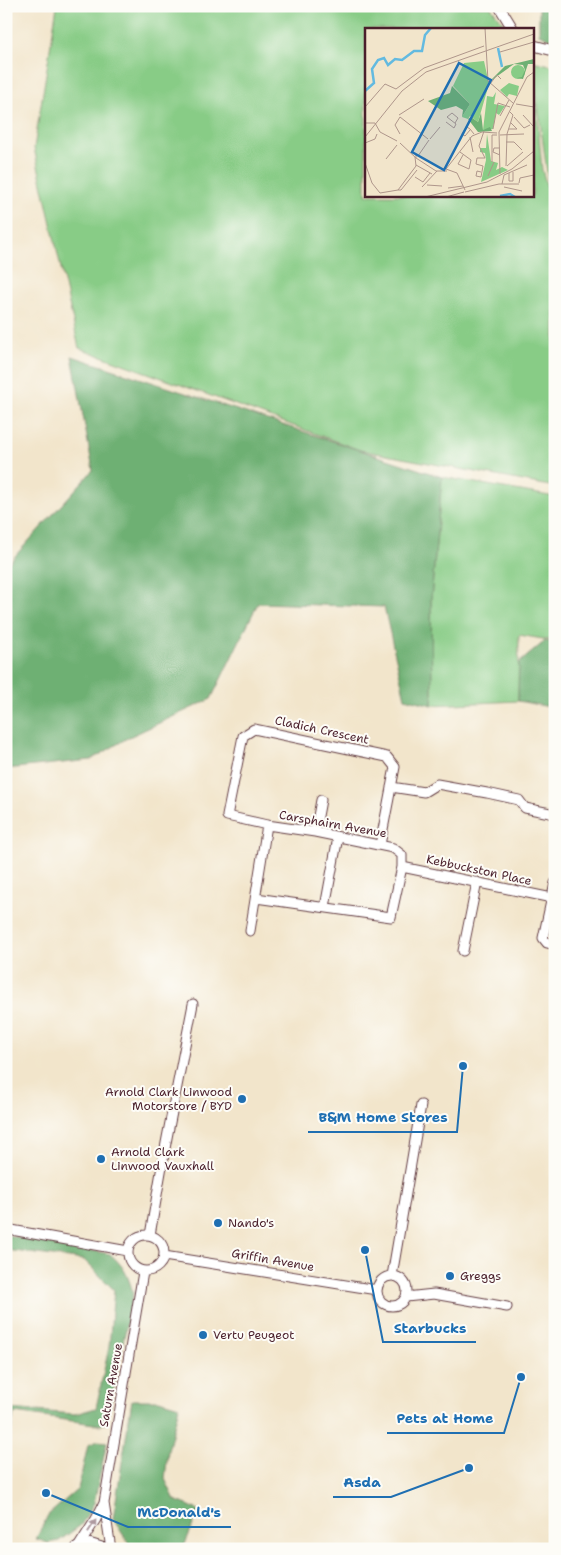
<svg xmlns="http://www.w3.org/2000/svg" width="561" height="1555" viewBox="0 0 561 1555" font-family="'Shantell Sans',sans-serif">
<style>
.green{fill:#88cc86;stroke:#697658}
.forest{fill:#6eb073;stroke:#5c684f}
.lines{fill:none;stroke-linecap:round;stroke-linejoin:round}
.minor-casing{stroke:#633d43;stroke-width:11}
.tertiary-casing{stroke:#633d43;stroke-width:12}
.primary-casing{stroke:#633d43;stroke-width:14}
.minor{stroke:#fff;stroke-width:9}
.tertiary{stroke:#fff;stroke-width:10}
.primary{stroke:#fff;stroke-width:12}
.oneway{fill:#ae9aa0}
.poi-dot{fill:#1f6fb2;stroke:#fdfcf7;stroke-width:2}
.labels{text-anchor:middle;stroke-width:4;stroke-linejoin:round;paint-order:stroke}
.street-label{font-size:12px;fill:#4a1f2b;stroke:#fdfcf7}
.poi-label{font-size:12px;fill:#4a1f2b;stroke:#fdfcf7;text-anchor:start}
.inset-river{fill:none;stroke:#63bae0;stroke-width:2.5}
.inset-road{fill:none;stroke:#af968b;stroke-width:1}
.view{fill:#1f6fb2;fill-opacity:0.15;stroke:#1f6fb2;stroke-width:2.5}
.inset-edge{fill:none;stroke:#4a1f2b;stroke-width:2.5}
.leader{fill:none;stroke:#1f6fb2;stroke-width:2}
.callout-dot{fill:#1f6fb2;stroke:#fdfcf7;stroke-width:2}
.callout-label{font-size:14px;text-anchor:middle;font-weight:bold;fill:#1f6fb2;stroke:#fdfcf7;stroke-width:4;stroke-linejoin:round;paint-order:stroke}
</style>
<rect width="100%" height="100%" fill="#fdfcf7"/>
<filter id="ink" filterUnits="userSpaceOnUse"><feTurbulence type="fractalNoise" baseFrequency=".02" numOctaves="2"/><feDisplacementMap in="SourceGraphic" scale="10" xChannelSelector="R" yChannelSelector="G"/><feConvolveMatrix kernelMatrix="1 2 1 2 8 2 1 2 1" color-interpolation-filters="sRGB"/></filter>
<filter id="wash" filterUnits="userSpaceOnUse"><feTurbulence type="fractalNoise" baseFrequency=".0096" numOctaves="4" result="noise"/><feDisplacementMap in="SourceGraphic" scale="20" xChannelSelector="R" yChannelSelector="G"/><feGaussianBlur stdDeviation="1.12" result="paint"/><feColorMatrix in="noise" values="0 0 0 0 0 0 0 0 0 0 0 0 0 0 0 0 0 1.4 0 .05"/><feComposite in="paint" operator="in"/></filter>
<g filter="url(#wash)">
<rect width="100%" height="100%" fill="#f2e5cb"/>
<path class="green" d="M 57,6 L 490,6 L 508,29 L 366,29 L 366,195 L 532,195 L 532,61 L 555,66 L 555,200 L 548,180 L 534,77 L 542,170 L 555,212 L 555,487 L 360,450 L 79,348 L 34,148 Z
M 442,477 L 555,497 L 555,641 L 519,635 L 518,701 L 432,705 L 431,599 Z"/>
<path class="forest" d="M 539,6 L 555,6 L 555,41 L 539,34 Z
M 72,356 L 442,477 L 431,599 L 432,705 L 405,698 L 384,607 L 258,603 L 211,699 L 129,737 L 91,760 L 6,769 L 6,566 L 93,470 Z
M 545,641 L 555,642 L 555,708 L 518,701 L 519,663 Z
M 6,1235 L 110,1254 C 124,1266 128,1275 133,1293 L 107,1422 L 101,1425 L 14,1413 L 10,1436 L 6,1435 L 6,1411 L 9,1409 L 75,1414 L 96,1408 L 109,1347 L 114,1290 L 84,1260 L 6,1250 Z
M 132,1400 L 159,1400 L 179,1406 L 168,1451 L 165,1479 L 175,1500 L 199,1510 L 183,1549 L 135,1549 L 129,1544 L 113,1519 Z
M 98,1441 L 107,1442 L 94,1503 L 81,1525 L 59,1541 L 48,1543 L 36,1539 L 48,1515 L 78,1489 L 88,1445 Z"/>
</g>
<g filter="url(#ink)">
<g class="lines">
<g class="minor-casing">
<path id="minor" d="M 391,787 L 424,792 L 437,784 L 487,793 L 519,800 L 525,808 L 555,814
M 315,832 L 321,800
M 402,867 L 552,898
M 555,883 L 543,938 L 547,943 L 555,945
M 256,898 L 391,917 L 402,867 L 402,855 L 393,848 L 315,832 L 267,825 L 227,816 L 243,736 L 254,729 L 387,757 L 395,767 L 380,845
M 325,907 L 338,837
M 250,931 L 267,825
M 463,951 L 477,882
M 6,1229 L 128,1251
M128 1253a18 18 0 1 1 36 0a18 18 0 1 1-36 0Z
M 150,1235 L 166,1143 L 193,1004
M 164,1256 L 377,1290
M 392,1276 L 421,1105
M377 1291a15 15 0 1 1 30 0a15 15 0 1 1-30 0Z
M 406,1297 L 434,1294 L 507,1307
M 104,1503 L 111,1549
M 77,1549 L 96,1519 L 104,1503 L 143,1272"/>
</g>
<g class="tertiary-casing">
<path id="tertiary" d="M 499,6 L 513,29
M 532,45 L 555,51"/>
</g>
<g class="primary-casing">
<path id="primary" d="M 77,1549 L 90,1545 L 103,1549"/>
</g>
<use href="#minor" class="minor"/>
<use href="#tertiary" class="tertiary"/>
<use href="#primary" class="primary"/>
</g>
<defs><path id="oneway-solid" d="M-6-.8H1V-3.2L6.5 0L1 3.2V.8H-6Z" transform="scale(1.25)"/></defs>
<use class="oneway" href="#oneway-solid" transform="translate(92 1526) rotate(-57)"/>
</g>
<g class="poi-dot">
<circle cx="242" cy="1099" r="5"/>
<circle cx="101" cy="1159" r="5"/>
<circle cx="218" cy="1223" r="5"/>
<circle cx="450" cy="1276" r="5"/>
<circle cx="203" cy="1335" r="5"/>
</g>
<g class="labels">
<g class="street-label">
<text transform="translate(322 730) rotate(12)" y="4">Cladich Crescent</text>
<text transform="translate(333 824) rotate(10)" y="4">Carsphairn Avenue</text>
<text transform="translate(479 870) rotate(12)" y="4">Kebbuckston Place</text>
<text transform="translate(273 1260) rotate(10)" y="4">Griffin Avenue</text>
<text transform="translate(111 1385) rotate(-80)" y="4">Saturn Avenue</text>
</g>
<g class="poi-label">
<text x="232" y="1096" text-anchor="end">Arnold Clark Linwood<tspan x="232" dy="14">Motorstore / BYD</tspan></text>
<text x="111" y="1156">Arnold Clark<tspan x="111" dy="14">Linwood Vauxhall</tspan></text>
<text x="228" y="1227">Nando's</text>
<text x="460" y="1280">Greggs</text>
<text x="213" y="1339">Vertu Peugeot</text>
</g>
</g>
<g transform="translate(365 28)">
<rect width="169" height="169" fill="#f2e5cb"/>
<path d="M 119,33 L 124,56 L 113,94 L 105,88 L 103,91 L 97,89 L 105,76 L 88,58 L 99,35 ZM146 44a7 7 0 1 1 14 0a7 7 0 1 1-14 0ZM 144,55 L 154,58 L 152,68 L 144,66 L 142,69 L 135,62 ZM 131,64 L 129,76 L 140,78 L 134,87 L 131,85 L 128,101 L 118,102 L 122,68 L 128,69 ZM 122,106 L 126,133 L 133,135 L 131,142 L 137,139 L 143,142 L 116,154 L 121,132 L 120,125 L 115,124 L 115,120 L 121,120 Z" fill="#88cc86"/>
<path d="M 169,31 L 169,36 L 163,36 L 158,51 L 152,50 L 157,49 L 160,42 L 158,37 L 149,36 L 124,54 L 140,38 ZM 87,58 L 105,76 L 97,89 L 98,82 L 91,78 L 76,82 L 63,73 L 85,65 ZM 116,85 L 118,102 L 125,99 L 127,103 L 113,104 L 103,91 L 106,89 L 113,94 Z" fill="#6eb073"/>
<path class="inset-river" d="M 133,20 L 137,39M 0,63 L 9,55 L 7,41 L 13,32 L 19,30 L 23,37 L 30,31 L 37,32 L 49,23 L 57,23 L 60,7 L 66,0M 135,168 L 145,166 L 150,169"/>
<path class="inset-road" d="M 120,0 L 123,53 L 148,75M 135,24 L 169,14M 125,56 L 132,47 L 136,51M 151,76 L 169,79M 0,79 L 20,56 L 31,61 L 59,40 L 119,18M 34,87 L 59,71M 158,87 L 169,99M 135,88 L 144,72M 35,89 L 63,111M 35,89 L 30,97 L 35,106M 149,89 L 159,100 L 165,97M 81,94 L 89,100 L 91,96 L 82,89 L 87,85 L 93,90 L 90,95M 0,95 L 10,95 L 15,104 L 32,113M 128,101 L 133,75 L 145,79M 144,101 L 152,101 L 146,95M 105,102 L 100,108 L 97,106 L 102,99 L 105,101 L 109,106M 134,104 L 162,49 L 169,44M 134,104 L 135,146M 135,107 L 159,106M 0,109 L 37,63 L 61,44 L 169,6M 105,109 L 108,124M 65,111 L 75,99M 141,114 L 149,114 L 157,122M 0,115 L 10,111 L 12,106M 35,115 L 51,130 L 51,126M 95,124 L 106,132 L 104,141 L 93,136 L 98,127M 135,127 L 128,124 L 129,120 L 135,120M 53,128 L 64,112M 51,130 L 71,143 L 82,143M 21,131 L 32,117M 127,134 L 127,107 L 132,107M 0,135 L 7,155 L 15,165M 51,137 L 67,146M 141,138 L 142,106 L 148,87 L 145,84M 142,138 L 158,124M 81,141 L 107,108 L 117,104 L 132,105M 81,141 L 92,145 L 100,162M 116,144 L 112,143 L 111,148 L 116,149 L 118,138 L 111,136 L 112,130 L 120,130 L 114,118 L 119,103M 144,145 L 144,153 L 148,153 L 148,144M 123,148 L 129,134M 50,149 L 58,154 L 65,145M 154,155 L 155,150 L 169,147M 137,156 L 139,147 L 162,137M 62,157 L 77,158M 57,159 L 72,143M 139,159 L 157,163M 83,160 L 98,158M 33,162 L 36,162 L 52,142M 100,164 L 134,156 L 154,156M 15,165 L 33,162 L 51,138 L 50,129M 60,169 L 122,154 L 147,141 L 169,123M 81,169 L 99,164"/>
<path class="view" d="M 94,35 L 126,52 L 79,142 L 47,124 Z"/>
<rect width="169" height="169" class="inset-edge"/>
</g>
<path class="leader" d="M463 1066L457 1132H308M365 1250L383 1342H476M521 1377L504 1433H387M469 1468L391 1497H333M46 1493L128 1527H231"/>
<g class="callout-dot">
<circle cx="463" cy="1066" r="5"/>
<circle cx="365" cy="1250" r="5"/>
<circle cx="521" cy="1377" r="5"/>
<circle cx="469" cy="1468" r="5"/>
<circle cx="46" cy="1493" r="5"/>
</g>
<g class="callout-label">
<text x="383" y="1122">B&amp;M Home Stores</text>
<text x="430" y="1333">Starbucks</text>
<text x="445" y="1423">Pets at Home</text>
<text x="362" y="1487">Asda</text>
<text x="179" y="1517">McDonald's</text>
</g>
<rect width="561" height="1555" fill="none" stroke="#fdfcf7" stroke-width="25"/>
</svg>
